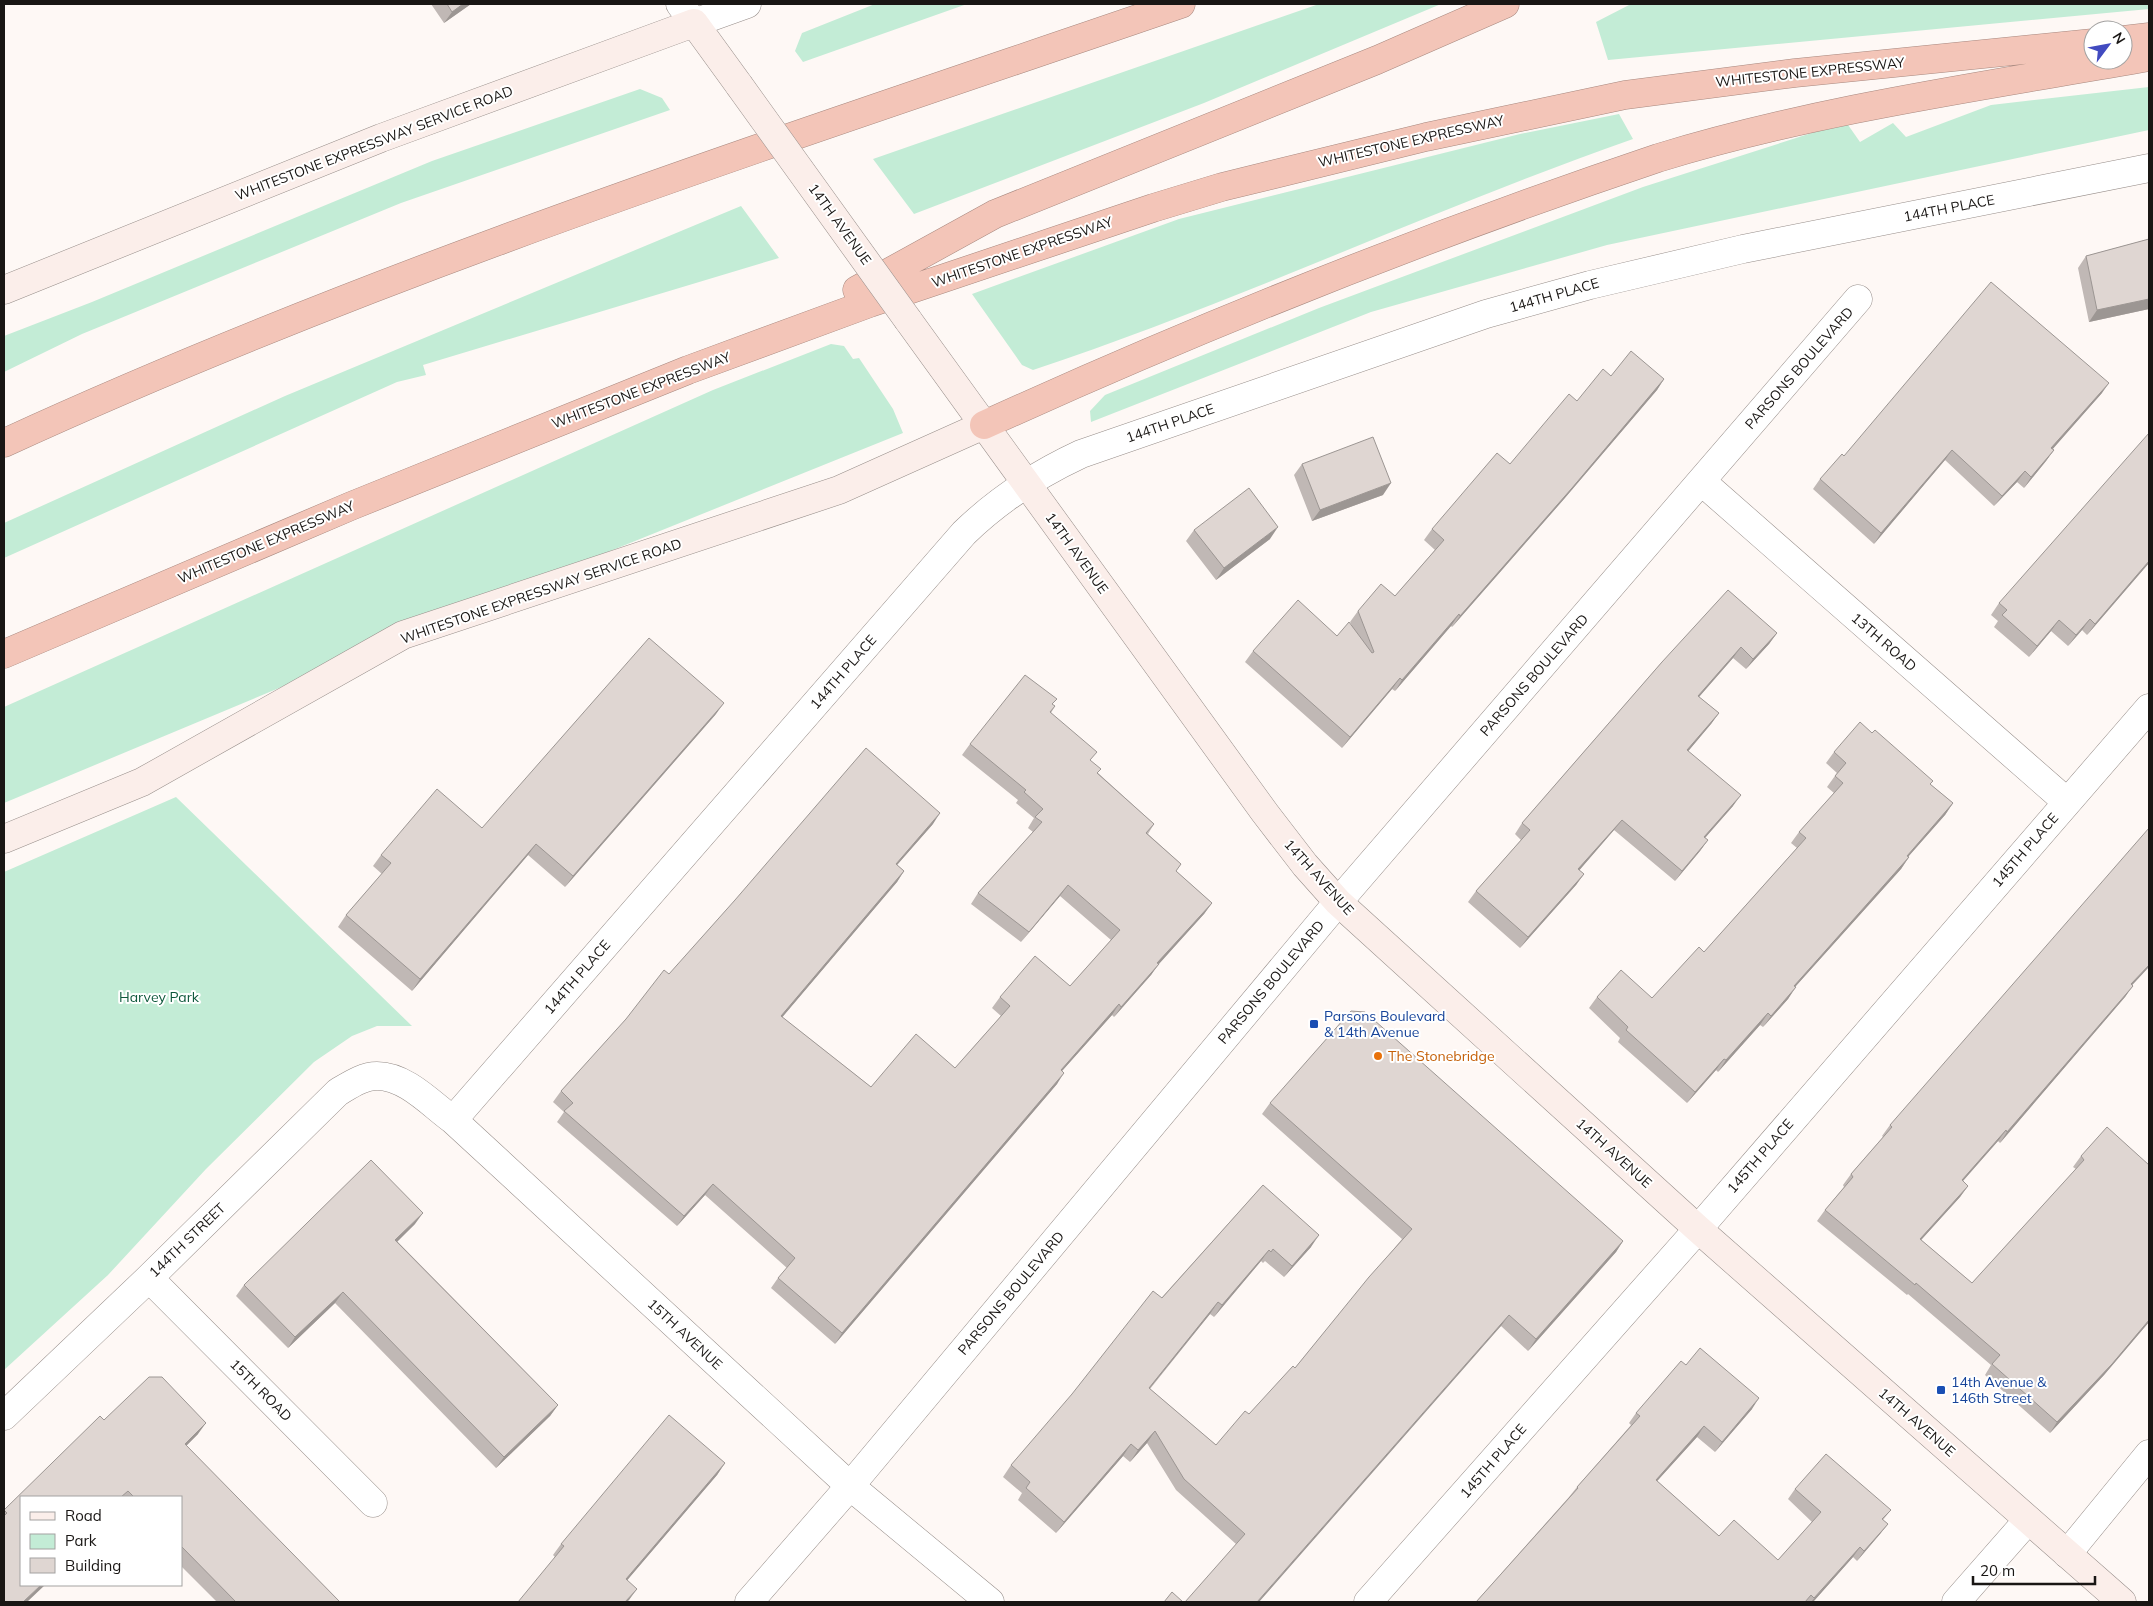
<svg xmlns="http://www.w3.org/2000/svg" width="2153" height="1606" viewBox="0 0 2153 1606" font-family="Mulish,sans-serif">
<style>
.green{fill:#c3ecd6}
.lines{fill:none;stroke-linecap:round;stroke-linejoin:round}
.minor-casing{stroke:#968d89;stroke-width:29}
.tertiary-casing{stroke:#968d89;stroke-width:29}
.secondary-casing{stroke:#968d89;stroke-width:29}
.motorway-casing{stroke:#a7887f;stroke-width:29}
.minor{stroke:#fff;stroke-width:28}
.tertiary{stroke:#fff;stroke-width:28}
.secondary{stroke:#fbeeea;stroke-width:28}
.motorway{stroke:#f3c5b8;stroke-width:28}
.secondary-bridge-casing{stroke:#968d89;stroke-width:29;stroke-linecap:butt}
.secondary-bridge{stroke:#fbeeea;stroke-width:28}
.wall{fill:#c0b8b5}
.shaded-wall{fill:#9c9693}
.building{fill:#dfd6d2;stroke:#9c9693}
.transit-dot{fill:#1a4fb4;stroke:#fff;stroke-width:2}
.food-dot{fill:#e8710a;stroke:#fff;stroke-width:2}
.labels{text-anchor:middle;stroke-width:4;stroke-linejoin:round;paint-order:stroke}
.street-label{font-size:14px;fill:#191614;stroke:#fff}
.park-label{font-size:14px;fill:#0f583c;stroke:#fff}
.transit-label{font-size:14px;fill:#164399;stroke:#fff;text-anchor:start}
.food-label{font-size:14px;fill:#c56008;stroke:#fff;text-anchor:start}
</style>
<rect width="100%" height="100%" fill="#fef8f5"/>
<path class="green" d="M 875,4 L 967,4 L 803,62 L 795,51 L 802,33 Z
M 1319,4 L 1441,4 L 1204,103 L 914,214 L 873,159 Z
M 1631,4 L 2149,4 L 2149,9 L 1608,60 L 1596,22 Z
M 2149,87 L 2149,130 L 1607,245 L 1371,312 L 1091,422 L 1090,411 L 1105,395 L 1319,308 L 1643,187 L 1846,122 L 1860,142 L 1893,123 L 1906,137 L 1991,105 Z
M 640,89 L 662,98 L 670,110 L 401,203 L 82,334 L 4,372 L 4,336 L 92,302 L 432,161 Z
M 1619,114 L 1633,139 C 1431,210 1237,302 1033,370 L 1022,365 L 972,294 L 1179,219 L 1520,134 Z
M 741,206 L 779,258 L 423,365 L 426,375 L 397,382 L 4,558 L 4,523 L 285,396 Z
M 831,344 L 844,346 L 853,359 L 859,358 L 893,409 L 903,433 L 516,589 L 4,803 L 4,707 L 713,390 Z
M 176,797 L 412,1026 L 377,1026 L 352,1036 L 314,1062 L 206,1169 L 108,1275 L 4,1370 L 4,872 Z"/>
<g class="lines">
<g class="minor-casing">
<path id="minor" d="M 1701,481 L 2067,802
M 1338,902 L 1858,299
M 453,1120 L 964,533 C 999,499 1038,474 1081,454 L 1486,314 L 1590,285 L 1743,249 L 2149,168
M 149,1278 L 373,1503
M 4,1416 L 149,1278 L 338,1092 C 350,1085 363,1076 377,1076 C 406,1076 431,1104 453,1120 L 850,1486 L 990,1602
M 2067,1554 L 2149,1454
M 1368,1602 L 1698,1229 L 2149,708
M 1956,1602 L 2028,1520"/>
</g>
<g class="tertiary-casing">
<path id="tertiary" d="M 680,4 L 694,23 L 747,4
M 749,1602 L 850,1486 L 1338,902"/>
</g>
<g class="secondary-casing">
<path id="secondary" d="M 4,290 L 381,138 L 694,23 L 739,85
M 908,320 L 1265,813 L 1305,865 L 1338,902 L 1698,1229 L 2122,1602
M 4,839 L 142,782 L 403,635 L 839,490 L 984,425"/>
</g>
<g class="motorway-casing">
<path id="motorway" d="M 2123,40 L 2149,37
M 857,290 L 995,214 L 1377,60 L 1505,4
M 984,425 C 1204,325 1429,235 1658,158 C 1818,109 1985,86 2149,57
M 4,443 C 385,268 784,140 1181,4
M 4,654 L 351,506 L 688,370 L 870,303 L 1153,208 L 1222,187 L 1426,137 L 1625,95 L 1795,73 L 2093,43"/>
</g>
<use href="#minor" class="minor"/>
<use href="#tertiary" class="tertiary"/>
<use href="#secondary" class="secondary"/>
<use href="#motorway" class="motorway"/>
<g class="secondary-bridge-casing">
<path id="secondary-bridge" d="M 739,85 L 908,320"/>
</g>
<use href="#secondary-bridge" class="secondary-bridge"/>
</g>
<path class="wall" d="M 431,4 L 471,4 L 444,23 Z
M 2149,239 L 2149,309 L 2089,322 L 2078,268 L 2086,256 Z
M 1611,376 L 1664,379 L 1657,390 L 1564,499 L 1452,627 L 1451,626 L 1395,691 L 1392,689 L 1342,748 L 1245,662 L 1253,651 L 1337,636 L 1352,626 L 1350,622 L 1358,611 L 1395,596 L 1435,550 L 1424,540 L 1432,529 L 1510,464 L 1577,401 Z
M 2102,393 L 2052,449 L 2054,450 L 2046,461 L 2024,488 L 2017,482 L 1994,506 L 1945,460 L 1874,544 L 1813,489 L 1820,479 Z
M 1302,464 L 1383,495 L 1312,521 L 1294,475 Z
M 1194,530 L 1270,539 L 1216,580 L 1186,541 Z
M 2149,563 L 2087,635 L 2082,630 L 2068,646 L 2051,631 L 2029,657 L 1994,627 L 1998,621 L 1991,615 L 1999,603 Z
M 1777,633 L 1769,644 L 1746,669 L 1733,658 L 1699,697 L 1719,713 L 1711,724 L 1688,751 L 1733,806 L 1705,838 L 1708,840 L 1700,851 L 1675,881 L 1614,830 L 1579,870 L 1584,874 L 1576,885 L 1520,948 L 1468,902 L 1476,891 L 1521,840 L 1515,834 L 1522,823 L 1662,662 Z
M 1053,705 L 1055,706 L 1051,713 L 1091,761 L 1098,773 L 1154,824 L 1148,834 L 1181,864 L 1176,871 L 1212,903 L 1204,914 L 1158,964 L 1151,975 L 1114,1017 L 1112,1015 L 1062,1071 L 1057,1084 L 835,1344 L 771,1288 L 778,1278 L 787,1268 L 705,1195 L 677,1226 L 557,1122 L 564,1112 L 553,1102 L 561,1091 L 669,974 L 933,824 L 897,865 L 904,871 L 897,882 L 782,1017 L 871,1087 L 955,1068 L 1001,1016 L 992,1008 L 1000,997 L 1070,986 L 1111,940 L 1060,896 L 1021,942 L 971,904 L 978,893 L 1033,832 L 1028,828 L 1034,818 L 1016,803 L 1018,800 L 962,755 L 970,744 Z
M 716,714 L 565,887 L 528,855 L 412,991 L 338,927 L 346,915 L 382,874 L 373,866 L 381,855 L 482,828 Z
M 1834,752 L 1930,784 L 1953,803 L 1945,815 L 1908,857 L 1909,857 L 1901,869 L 1795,987 L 1788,999 L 1763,1027 L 1760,1025 L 1718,1072 L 1716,1070 L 1687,1103 L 1618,1042 L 1620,1038 L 1589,1008 L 1597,997 L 1652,998 L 1704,952 L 1797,848 L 1791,843 L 1799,832 L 1834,793 L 1827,787 L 1837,773 L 1826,763 Z
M 2132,986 L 2125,997 L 2000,1143 L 1998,1141 L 1963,1181 L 1968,1186 L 1960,1197 L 1921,1240 L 1972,1283 L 2076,1169 L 2073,1167 L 2081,1156 L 2149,1165 L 2149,1322 L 2104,1375 L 2050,1433 L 1985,1375 L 1991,1365 L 1908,1294 L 1907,1295 L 1817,1221 L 1825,1210 L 1844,1187 L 1843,1185 L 1851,1174 L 1883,1137 L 1882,1136 L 1890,1125 Z
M 1270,1103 L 1623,1241 L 1616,1252 L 1528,1351 L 1501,1326 L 1236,1544 L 1176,1490 L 1147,1443 L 1130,1462 L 1123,1456 L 1056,1533 L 1018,1500 L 1022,1493 L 1003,1477 L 1011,1465 L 1263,1185 L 1311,1247 L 1284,1277 L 1265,1261 L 1263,1263 L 1261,1261 L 1214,1317 L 1210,1314 L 1150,1389 L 1216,1445 L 1249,1414 L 1295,1368 L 1402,1239 L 1262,1114 Z
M 415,1224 L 397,1241 L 558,1405 L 550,1416 L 496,1468 L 335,1303 L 288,1348 L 236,1296 L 244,1285 Z
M 1686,1365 L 1752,1409 L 1715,1452 L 1697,1437 L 1657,1481 L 1719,1536 L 1778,1560 L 1812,1522 L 1788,1499 L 1795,1489 L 1891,1510 L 1883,1520 L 1888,1524 L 1880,1534 L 1857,1561 L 1853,1557 L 1813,1602 L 1476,1602 L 1569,1497 L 1577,1487 L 1631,1425 L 1629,1423 L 1636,1413 Z
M 104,1420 L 198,1434 L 186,1446 L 340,1602 L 217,1602 L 181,1566 L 181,1497 L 21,1497 L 4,1602 L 4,1510 Z
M 725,1463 L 717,1475 L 627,1580 L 555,1557 L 553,1555 L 561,1544 Z"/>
<path class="shaded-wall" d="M 463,4 L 471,4 L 444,23 L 452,12 Z
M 2149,299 L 2149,309 L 2089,322 L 2097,310 Z
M 1664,379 L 1657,390 L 1564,499 L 1452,627 L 1460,616 Z
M 2109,383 L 2102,393 L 2044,459 L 2051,448 Z
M 1952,450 L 1945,460 L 1874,544 L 1881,533 Z
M 2054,450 L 2046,461 L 2024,488 L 2031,477 Z
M 2025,471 L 2017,482 L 1994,506 L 2002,496 Z
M 1391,483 L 1383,495 L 1312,521 L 1320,510 Z
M 1278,527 L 1270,539 L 1216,580 L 1224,568 Z
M 2149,561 L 2149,563 L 2087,635 L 2095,624 Z
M 1459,614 L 1451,626 L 1395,691 L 1402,680 Z
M 2090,619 L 2082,630 L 2068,646 L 2076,635 Z
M 2059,620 L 2051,631 L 2029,657 L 2037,646 Z
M 1777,633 L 1769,644 L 1746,669 L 1753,659 Z
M 1741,647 L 1733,658 L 1691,706 L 1698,696 Z
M 1400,678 L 1392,689 L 1342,748 L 1350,737 Z
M 724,703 L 716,714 L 565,887 L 573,876 Z
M 1719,713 L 1711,724 L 1680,761 L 1687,750 Z
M 1741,795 L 1733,806 L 1696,848 L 1704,837 Z
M 1953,803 L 1945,815 L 1899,867 L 1907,856 Z
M 940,813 L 933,824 L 889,874 L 896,864 Z
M 1622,820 L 1614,830 L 1571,880 L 1578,869 Z
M 1708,840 L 1700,851 L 1675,881 L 1682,871 Z
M 536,844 L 528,855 L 412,991 L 420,979 Z
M 1909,857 L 1901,869 L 1786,997 L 1794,986 Z
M 904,871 L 897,882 L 774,1027 L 781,1016 Z
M 1584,874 L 1576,885 L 1520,948 L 1528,937 Z
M 1068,885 L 1060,896 L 1021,942 L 1029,932 Z
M 1212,903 L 1204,914 L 1150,974 L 1157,963 Z
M 1159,964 L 1151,975 L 1114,1017 L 1121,1007 Z
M 2149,965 L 2149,967 L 2123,995 L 2131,984 Z
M 2133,986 L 2125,997 L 2000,1143 L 2007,1132 Z
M 1796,987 L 1788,999 L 1763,1027 L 1771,1016 Z
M 1119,1004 L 1112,1015 L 1053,1081 L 1061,1070 Z
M 1768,1013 L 1760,1025 L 1718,1072 L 1726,1060 Z
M 1724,1059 L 1716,1070 L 1687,1103 L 1695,1092 Z
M 1064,1073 L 1057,1084 L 835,1344 L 842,1333 Z
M 2006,1130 L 1998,1141 L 1954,1191 L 1962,1180 Z
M 713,1184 L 705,1195 L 677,1226 L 684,1216 Z
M 1968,1186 L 1960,1197 L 1912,1250 L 1920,1239 Z
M 423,1213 L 415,1224 L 388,1251 L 395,1240 Z
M 1319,1235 L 1311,1247 L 1284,1277 L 1292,1266 Z
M 1623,1241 L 1616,1252 L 1528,1351 L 1536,1339 Z
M 1269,1250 L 1261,1261 L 1214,1317 L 1222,1305 Z
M 343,1292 L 335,1303 L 288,1348 L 295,1337 Z
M 1218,1302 L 1210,1314 L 1141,1399 L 1149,1388 Z
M 1509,1315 L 1501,1326 L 1259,1602 L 1257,1602 Z
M 2149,1320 L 2149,1322 L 2104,1375 L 2050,1433 L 2057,1422 Z
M 1759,1398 L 1752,1409 L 1715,1452 L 1722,1442 Z
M 558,1405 L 550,1416 L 496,1468 L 504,1457 Z
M 206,1423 L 198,1434 L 177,1455 L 185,1444 Z
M 1704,1426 L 1697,1437 L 1649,1490 L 1656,1480 Z
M 1155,1431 L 1147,1443 L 1130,1462 L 1138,1450 Z
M 1131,1444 L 1123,1456 L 1056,1533 L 1064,1522 Z
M 725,1463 L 717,1475 L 618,1591 L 626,1579 Z
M 1888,1524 L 1880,1534 L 1857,1561 L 1864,1551 Z
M 1860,1547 L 1853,1557 L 1813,1602 L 1811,1602 Z
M 41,1585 L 45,1585 L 27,1602 L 23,1602 Z
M 637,1589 L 629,1600 L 627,1602 L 625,1602 Z"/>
<path class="building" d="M 447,4 L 463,4 L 452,12 Z
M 2149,239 L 2149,299 L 2097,310 L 2086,256 Z
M 1991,282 L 2109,383 L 2051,448 L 2054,450 L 2031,477 L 2025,471 L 2002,496 L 1952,450 L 1881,533 L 1820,479 L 1842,454 L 1844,456 Z
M 1631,351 L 1664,379 L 1572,488 L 1460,616 L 1459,614 L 1402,680 L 1400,678 L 1350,737 L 1253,651 L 1298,600 L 1337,636 L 1349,622 L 1372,653 L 1374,652 L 1358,611 L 1381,584 L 1395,596 L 1444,540 L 1432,529 L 1497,453 L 1510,464 L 1569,394 L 1577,401 L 1603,369 L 1611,376 Z
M 2149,433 L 2149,561 L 2095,624 L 2090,619 L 2076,635 L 2059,620 L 2037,646 L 2002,615 L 2007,610 L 1999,603 Z
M 1373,437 L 1391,483 L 1320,510 L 1302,464 Z
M 1249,488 L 1278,527 L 1224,568 L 1194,530 Z
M 1728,590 L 1777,633 L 1753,659 L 1741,647 L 1698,696 L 1719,713 L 1687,750 L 1741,795 L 1704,837 L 1708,840 L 1682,871 L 1622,820 L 1578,869 L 1584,874 L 1528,937 L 1476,891 L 1530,830 L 1522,823 L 1662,662 Z
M 649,638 L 724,703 L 573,876 L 536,844 L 420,979 L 346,915 L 391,863 L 381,855 L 437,789 L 482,828 Z
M 1025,675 L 1057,699 L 1052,704 L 1055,706 L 1050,712 L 1097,752 L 1090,760 L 1101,769 L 1097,773 L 1154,824 L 1146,833 L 1181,864 L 1176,871 L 1212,903 L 1157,963 L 1159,964 L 1121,1007 L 1119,1004 L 1061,1070 L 1064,1073 L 842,1333 L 778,1278 L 795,1258 L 713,1184 L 684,1216 L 564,1111 L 573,1103 L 561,1091 L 626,1019 L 664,970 L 669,974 L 735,900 L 866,748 L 940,813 L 896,864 L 904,871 L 781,1016 L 871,1087 L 916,1034 L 955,1068 L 1010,1006 L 1000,997 L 1035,956 L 1070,986 L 1120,930 L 1068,885 L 1029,932 L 978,893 L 1042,822 L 1035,817 L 1043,809 L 1024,792 L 1026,790 L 970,744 Z
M 1860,722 L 1872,733 L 1875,730 L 1933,781 L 1930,784 L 1953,803 L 1907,856 L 1909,857 L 1794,986 L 1796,987 L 1771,1016 L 1768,1013 L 1726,1060 L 1724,1059 L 1695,1092 L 1626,1030 L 1628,1027 L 1597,997 L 1621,970 L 1652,998 L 1699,947 L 1704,952 L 1806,838 L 1799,832 L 1843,783 L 1835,776 L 1846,763 L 1834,752 Z
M 2149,828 L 2149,965 L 2131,984 L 2133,986 L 2007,1132 L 2006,1130 L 1962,1180 L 1968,1186 L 1920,1239 L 1972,1283 L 2084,1160 L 2081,1156 L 2107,1127 L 2149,1165 L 2149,1320 L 2112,1364 L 2057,1422 L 1992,1364 L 2000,1355 L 1916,1283 L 1915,1285 L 1825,1210 L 1853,1177 L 1851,1174 L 1892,1127 L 1890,1125 Z
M 1351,1011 L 1365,1012 L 1623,1241 L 1536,1339 L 1509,1315 L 1257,1602 L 1185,1602 L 1245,1534 L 1184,1479 L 1155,1431 L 1138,1450 L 1131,1444 L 1064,1522 L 1026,1488 L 1030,1482 L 1011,1465 L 1072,1394 L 1153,1291 L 1162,1298 L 1263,1185 L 1319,1235 L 1292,1266 L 1273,1249 L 1271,1252 L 1269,1250 L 1222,1305 L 1218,1302 L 1149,1388 L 1216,1445 L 1245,1411 L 1249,1414 L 1293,1366 L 1295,1368 L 1369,1277 L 1412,1229 L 1270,1103 Z
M 371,1160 L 423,1213 L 395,1240 L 558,1405 L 504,1457 L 343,1292 L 295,1337 L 244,1285 Z
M 1700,1348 L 1759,1398 L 1722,1442 L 1704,1426 L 1656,1480 L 1719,1536 L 1734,1520 L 1778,1560 L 1821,1512 L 1795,1489 L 1826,1454 L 1891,1510 L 1882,1519 L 1888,1524 L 1864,1551 L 1860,1547 L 1814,1598 L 1811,1595 L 1805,1602 L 1476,1602 L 1578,1488 L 1577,1487 L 1640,1416 L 1636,1413 L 1681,1361 L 1686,1365 Z
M 149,1377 L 162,1377 L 206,1423 L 185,1444 L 340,1602 L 236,1602 L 181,1546 L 181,1497 L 134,1497 L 128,1491 L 121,1497 L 21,1497 L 21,1585 L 41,1585 L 23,1602 L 4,1602 L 4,1516 L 7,1513 L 4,1510 L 100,1416 L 104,1420 Z
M 669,1415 L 725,1463 L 626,1579 L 637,1589 L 625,1602 L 518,1602 L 564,1546 L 561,1544 Z
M 1172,1592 L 1183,1602 L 1164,1602 Z"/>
<g class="transit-dot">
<rect x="1309" y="1019" width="10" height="10" rx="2.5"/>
<rect x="1936" y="1385" width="10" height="10" rx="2.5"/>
</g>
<circle class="food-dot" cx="1378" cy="1056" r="5"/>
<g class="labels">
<g class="street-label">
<text transform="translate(1810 72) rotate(-6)" y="5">WHITESTONE EXPRESSWAY</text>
<text transform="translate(1411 141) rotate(-13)" y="5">WHITESTONE EXPRESSWAY</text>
<text transform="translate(374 143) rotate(-21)" y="5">WHITESTONE EXPRESSWAY SERVICE ROAD</text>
<text transform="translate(1949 208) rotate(-11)" y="5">144TH PLACE</text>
<text transform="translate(840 224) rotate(54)" y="5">14TH AVENUE</text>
<text transform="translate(1022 252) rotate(-19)" y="5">WHITESTONE EXPRESSWAY</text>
<text transform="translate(1554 295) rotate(-16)" y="5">144TH PLACE</text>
<text transform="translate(1799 368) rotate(-49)" y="5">PARSONS BOULEVARD</text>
<text transform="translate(641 390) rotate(-21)" y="5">WHITESTONE EXPRESSWAY</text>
<text transform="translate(1170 423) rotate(-19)" y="5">144TH PLACE</text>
<text transform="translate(266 542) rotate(-23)" y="5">WHITESTONE EXPRESSWAY</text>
<text transform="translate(1077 553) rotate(54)" y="5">14TH AVENUE</text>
<text transform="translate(541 591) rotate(-19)" y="5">WHITESTONE EXPRESSWAY SERVICE ROAD</text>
<text transform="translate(1884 642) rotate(41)" y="5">13TH ROAD</text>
<text transform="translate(843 672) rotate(-49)" y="5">144TH PLACE</text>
<text transform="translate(1534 675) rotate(-49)" y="5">PARSONS BOULEVARD</text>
<text transform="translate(2025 850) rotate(-49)" y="5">145TH PLACE</text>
<text transform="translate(1319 877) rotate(48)" y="5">14TH AVENUE</text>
<text transform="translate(577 977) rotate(-49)" y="5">144TH PLACE</text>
<text transform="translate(1271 982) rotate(-50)" y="5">PARSONS BOULEVARD</text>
<text transform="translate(1614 1153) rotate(42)" y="5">14TH AVENUE</text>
<text transform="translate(1760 1156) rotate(-49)" y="5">145TH PLACE</text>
<text transform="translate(187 1240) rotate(-44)" y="5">144TH STREET</text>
<text transform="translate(1011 1293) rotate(-50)" y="5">PARSONS BOULEVARD</text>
<text transform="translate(685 1334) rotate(43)" y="5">15TH AVENUE</text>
<text transform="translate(261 1390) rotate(45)" y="5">15TH ROAD</text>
<text transform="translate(1917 1422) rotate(41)" y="5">14TH AVENUE</text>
<text transform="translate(1493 1461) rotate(-49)" y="5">145TH PLACE</text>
</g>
<g class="park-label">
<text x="159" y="1002">Harvey Park</text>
</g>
<g class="transit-label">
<text x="1324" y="1021">Parsons Boulevard<tspan x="1324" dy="16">&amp; 14th Avenue</tspan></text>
<text x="1951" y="1387">14th Avenue &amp;<tspan x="1951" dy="16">146th Street</tspan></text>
</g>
<g class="food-label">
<text x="1388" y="1061">The Stonebridge</text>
</g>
</g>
<rect width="2153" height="1606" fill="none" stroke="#191614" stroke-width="10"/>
<rect x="20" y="1496" width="162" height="90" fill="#ffffff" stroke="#a3a2a1"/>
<rect x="30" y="1512" width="25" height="8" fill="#fbeeea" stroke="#a3a2a1"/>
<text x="65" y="1521" font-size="15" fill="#191614">Road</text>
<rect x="30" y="1534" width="25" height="15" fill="#c3ecd6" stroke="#a3a2a1"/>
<text x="65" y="1546" font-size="15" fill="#191614">Park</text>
<rect x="30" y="1558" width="25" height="15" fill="#dfd6d2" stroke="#a3a2a1"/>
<text x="65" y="1571" font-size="15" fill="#191614">Building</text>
<g transform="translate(2108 45) rotate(58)"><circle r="24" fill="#ffffff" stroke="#a3a2a1"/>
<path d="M0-4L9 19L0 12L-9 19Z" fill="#424bc0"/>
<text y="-8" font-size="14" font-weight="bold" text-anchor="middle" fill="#191614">N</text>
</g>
<path d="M1973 1576v8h122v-8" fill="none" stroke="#191614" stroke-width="2.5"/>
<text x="1980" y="1576" font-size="15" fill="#191614" stroke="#ffffff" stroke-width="4" paint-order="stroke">20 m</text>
</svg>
